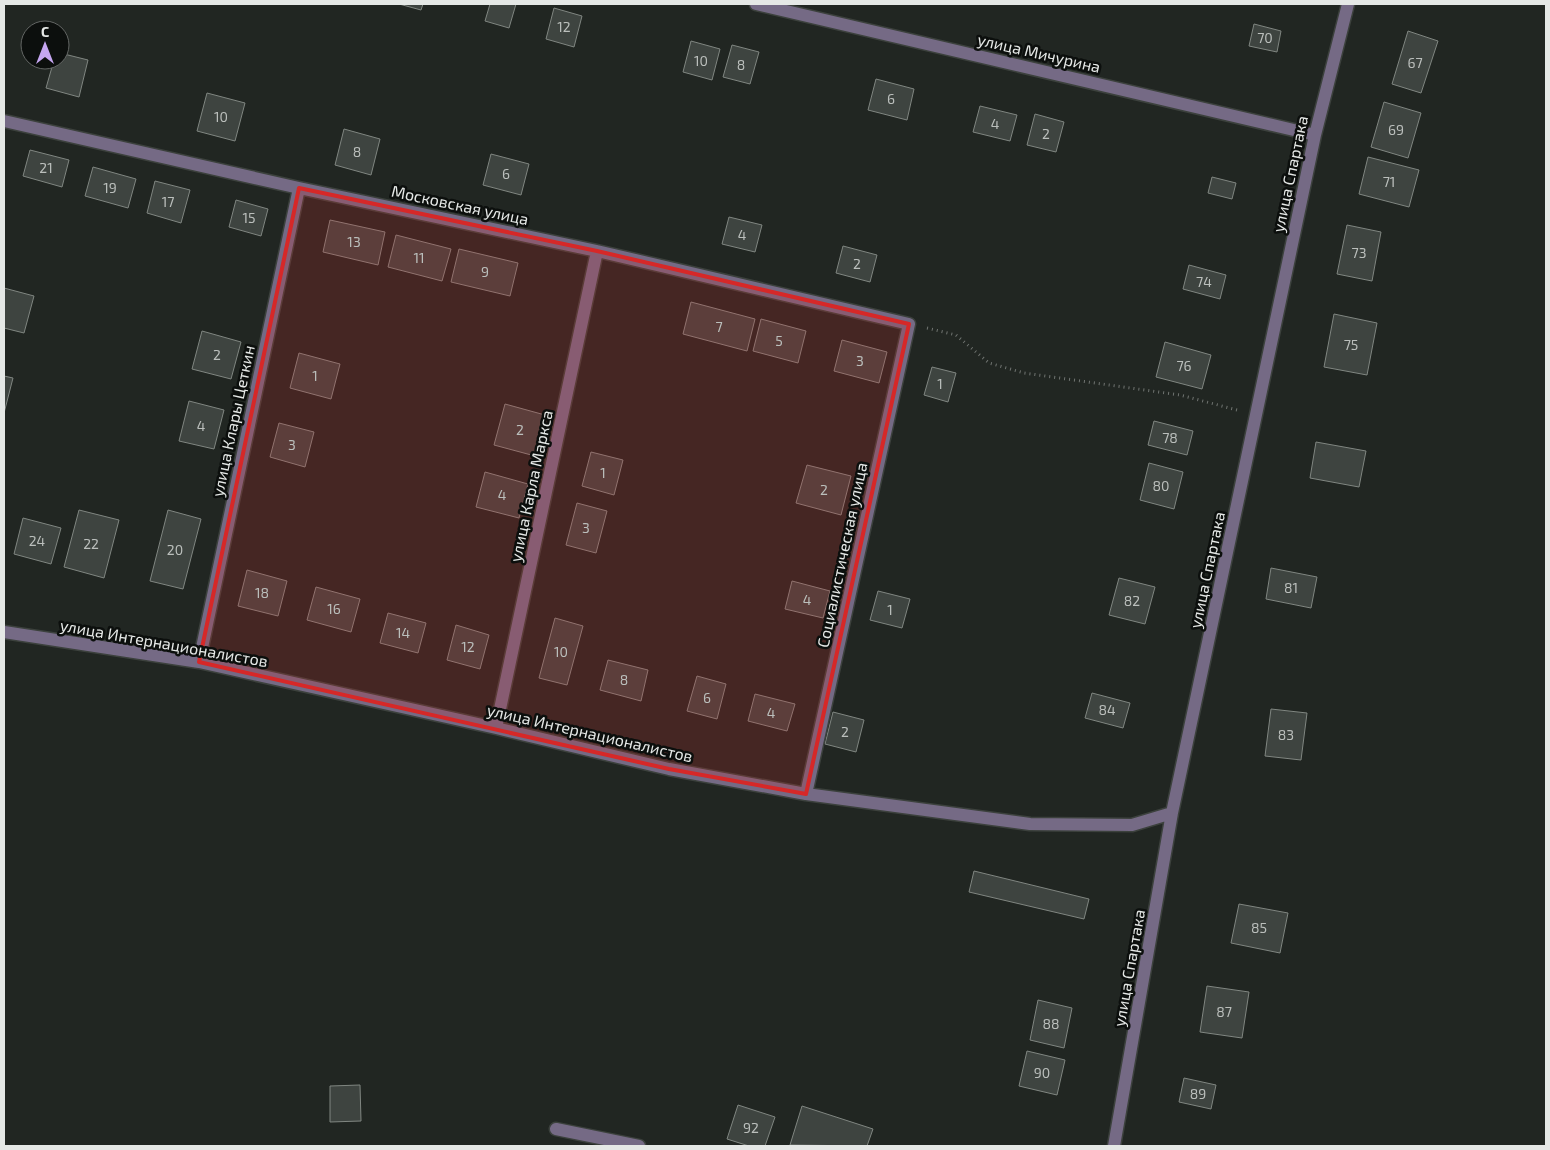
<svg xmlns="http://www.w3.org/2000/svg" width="1550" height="1150" viewBox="0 0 1550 1150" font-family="'Exo 2',sans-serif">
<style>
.building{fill:#3e4440;stroke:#808681}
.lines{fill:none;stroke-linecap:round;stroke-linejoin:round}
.minor-casing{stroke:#3c413d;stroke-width:15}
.path{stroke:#717572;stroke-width:3;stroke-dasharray:1 4;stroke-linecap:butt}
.minor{stroke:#756a85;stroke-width:12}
.marked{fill:#d62828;fill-opacity:0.2;stroke:#d62828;stroke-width:4;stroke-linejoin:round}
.labels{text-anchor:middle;stroke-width:5;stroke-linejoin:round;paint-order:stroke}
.number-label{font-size:14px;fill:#bbbfbc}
.street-label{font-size:16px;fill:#e5e8e6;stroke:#0c0f0d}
</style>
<rect width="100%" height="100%" fill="#212622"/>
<path class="building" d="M 399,4 L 423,4 L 421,10 Z
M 490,4 L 516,4 L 509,28 L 485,21 Z
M 554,8 L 582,16 L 574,47 L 546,39 Z
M 1254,24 L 1281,31 L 1277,52 L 1249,46 Z
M 1408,31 L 1438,41 L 1421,93 L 1392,84 Z
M 691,41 L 720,49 L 712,80 L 683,72 Z
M 732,45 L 759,52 L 750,84 L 723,77 Z
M 60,53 L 88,60 L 79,97 L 46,88 L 54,60 L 60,60 Z
M 876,79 L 914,89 L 907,120 L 868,110 Z
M 207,93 L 245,103 L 235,141 L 197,131 Z
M 1384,102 L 1421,113 L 1408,158 L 1371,147 Z
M 980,106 L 1017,115 L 1010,141 L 973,132 Z
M 1035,114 L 1064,122 L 1056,152 L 1027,145 Z
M 344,129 L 380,139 L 371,175 L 335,165 Z
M 30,150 L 69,160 L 62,187 L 23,176 Z
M 491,154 L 529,164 L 521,195 L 483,185 Z
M 1368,157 L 1419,170 L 1409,207 L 1359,194 Z
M 93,167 L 136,179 L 128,208 L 85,196 Z
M 1212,177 L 1236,183 L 1232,199 L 1208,193 Z
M 155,181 L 190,190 L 181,223 L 147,213 Z
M 236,200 L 268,209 L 261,236 L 229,227 Z
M 729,217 L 762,225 L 755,252 L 722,244 Z
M 330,220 L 385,232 L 378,265 L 323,252 Z
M 1347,225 L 1381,232 L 1372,281 L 1337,274 Z
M 396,235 L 451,249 L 442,281 L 388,267 Z
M 843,246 L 877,255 L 870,282 L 836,273 Z
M 459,249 L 518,263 L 510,296 L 451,282 Z
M 1189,265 L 1226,275 L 1220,299 L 1183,289 Z
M 4,288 L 34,296 L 24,333 L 4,328 Z
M 691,302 L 755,319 L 747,351 L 683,334 Z
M 1334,314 L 1377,323 L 1367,375 L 1324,367 Z
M 761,319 L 806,331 L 798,363 L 753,351 Z
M 202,331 L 241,342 L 231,379 L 192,369 Z
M 842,340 L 887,352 L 879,383 L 834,371 Z
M 1165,342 L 1211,355 L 1202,389 L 1156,377 Z
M 299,353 L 340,364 L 331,399 L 290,388 Z
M 932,367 L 956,373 L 948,402 L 924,395 Z
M 4,376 L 13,378 L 4,413 Z
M 189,401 L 224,410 L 214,449 L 179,441 Z
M 505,404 L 545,415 L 535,456 L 494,445 Z
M 1154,421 L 1193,431 L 1187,455 L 1148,445 Z
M 279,423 L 314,432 L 305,467 L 270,457 Z
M 1316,442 L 1366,451 L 1359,487 L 1310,478 Z
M 591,452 L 623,460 L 614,495 L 582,486 Z
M 1149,463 L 1183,472 L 1174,509 L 1140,500 Z
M 807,465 L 851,476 L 841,515 L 796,503 Z
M 485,472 L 528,484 L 519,518 L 476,507 Z
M 577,503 L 607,511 L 596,553 L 566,545 Z
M 79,510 L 119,520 L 104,578 L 64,567 Z
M 168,510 L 201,519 L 183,589 L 150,581 Z
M 23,518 L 61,528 L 51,564 L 14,554 Z
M 1271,568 L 1317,577 L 1311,608 L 1266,599 Z
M 247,570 L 287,581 L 278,616 L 238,606 Z
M 1119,578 L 1155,587 L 1145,624 L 1109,615 Z
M 792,581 L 830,591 L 823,618 L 785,609 Z
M 316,587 L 360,599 L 351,632 L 307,620 Z
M 878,591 L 910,599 L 902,628 L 870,620 Z
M 388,613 L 426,623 L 418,653 L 380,643 Z
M 555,618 L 583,626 L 567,685 L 539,678 Z
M 456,625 L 489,635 L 480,669 L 447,660 Z
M 608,660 L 648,670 L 641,701 L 600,690 Z
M 697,676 L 726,684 L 717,719 L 687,711 Z
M 1092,693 L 1130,703 L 1123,728 L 1085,718 Z
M 755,694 L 795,704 L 787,731 L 748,721 Z
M 1271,709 L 1307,713 L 1301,760 L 1265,756 Z
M 833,712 L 864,720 L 856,752 L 825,744 Z
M 974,871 L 1089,899 L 1084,919 L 969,892 Z
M 1239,904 L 1288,913 L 1280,953 L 1231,943 Z
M 1207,986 L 1249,992 L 1242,1038 L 1200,1032 Z
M 1038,1000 L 1072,1008 L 1064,1048 L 1030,1040 Z
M 1027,1051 L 1065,1060 L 1057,1095 L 1019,1086 Z
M 1184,1078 L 1216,1085 L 1211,1109 L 1179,1102 Z
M 360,1085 L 361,1121 L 330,1122 L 330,1086 Z
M 738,1105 L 775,1117 L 765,1146 L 749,1146 L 727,1139 Z
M 802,1106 L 873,1129 L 867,1146 L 790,1145 Z"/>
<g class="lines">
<g class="minor-casing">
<path id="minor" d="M 756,4 L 1315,135
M 4,121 L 299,188 L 597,251 L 909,324 L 806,794
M 4,632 L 199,662 L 496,728 L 669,769 L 806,794 L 1030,824 L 1132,825 L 1172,813
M 199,662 L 299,188
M 496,728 L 597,251
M 556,1129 L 639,1146
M 1114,1146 L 1172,813 L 1315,135 L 1348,4"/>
</g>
<path class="path" d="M 927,328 L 956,335 L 989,363 L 1024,373 L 1180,395 L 1237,410"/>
<use href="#minor" class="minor"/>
</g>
<path class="marked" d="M 299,188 L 597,251 L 909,324 L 806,794 L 669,769 L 199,662 Z"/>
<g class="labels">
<g class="number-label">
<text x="564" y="32">12</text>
<text x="1265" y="43">70</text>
<text x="701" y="66">10</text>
<text x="1415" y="68">67</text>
<text x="741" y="70">8</text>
<text x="891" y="104">6</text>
<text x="221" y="122">10</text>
<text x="995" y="129">4</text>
<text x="1396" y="135">69</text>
<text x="1046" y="139">2</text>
<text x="357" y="157">8</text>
<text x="46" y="173">21</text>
<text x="506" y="179">6</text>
<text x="1389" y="187">71</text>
<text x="110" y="193">19</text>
<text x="168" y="207">17</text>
<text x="249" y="223">15</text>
<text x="742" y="240">4</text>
<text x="354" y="247">13</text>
<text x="1359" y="258">73</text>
<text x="419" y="263">11</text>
<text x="857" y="269">2</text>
<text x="485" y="277">9</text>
<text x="1204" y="287">74</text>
<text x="719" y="332">7</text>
<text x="779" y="346">5</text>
<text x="1351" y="350">75</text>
<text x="217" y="360">2</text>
<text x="860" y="366">3</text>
<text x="1184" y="371">76</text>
<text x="315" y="381">1</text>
<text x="940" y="389">1</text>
<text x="201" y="431">4</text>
<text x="520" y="435">2</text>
<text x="1170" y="443">78</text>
<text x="292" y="450">3</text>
<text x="603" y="478">1</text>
<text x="1161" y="491">80</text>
<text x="824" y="495">2</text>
<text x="502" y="500">4</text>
<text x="586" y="533">3</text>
<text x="37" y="546">24</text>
<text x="91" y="549">22</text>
<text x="175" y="555">20</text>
<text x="1291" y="593">81</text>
<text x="262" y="598">18</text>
<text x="807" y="605">4</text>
<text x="1132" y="606">82</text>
<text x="334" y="614">16</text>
<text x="890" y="615">1</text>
<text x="403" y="638">14</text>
<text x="468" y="652">12</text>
<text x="561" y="657">10</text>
<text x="624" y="685">8</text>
<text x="707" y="703">6</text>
<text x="1107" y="715">84</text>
<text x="771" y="718">4</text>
<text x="845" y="737">2</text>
<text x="1286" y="740">83</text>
<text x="1259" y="933">85</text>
<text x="1224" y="1017">87</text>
<text x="1051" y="1029">88</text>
<text x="1042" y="1078">90</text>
<text x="1198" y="1099">89</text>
<text x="751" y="1133">92</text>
</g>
<g class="street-label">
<text transform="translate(1039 53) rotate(13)" y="6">улица Мичурина</text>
<text transform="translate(1290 174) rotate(-78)" y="6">улица Спартака</text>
<text transform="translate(460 205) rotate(12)" y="6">Московская улица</text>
<text transform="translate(233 421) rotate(-78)" y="6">улица Клары Цеткин</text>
<text transform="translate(531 486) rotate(-78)" y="6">улица Карла Маркса</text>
<text transform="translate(842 555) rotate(-78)" y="6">Социалистическая улица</text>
<text transform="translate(1207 570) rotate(-78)" y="6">улица Спартака</text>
<text transform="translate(164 643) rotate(10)" y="6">улица Интернационалистов</text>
<text transform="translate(590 733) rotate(13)" y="6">улица Интернационалистов</text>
<text transform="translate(1129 968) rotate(-80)" y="6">улица Спартака</text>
</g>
</g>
<rect width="1550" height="1150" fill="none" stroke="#e5e8e6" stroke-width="10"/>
<g transform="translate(45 45)"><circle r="24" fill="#0c0f0d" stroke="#636664"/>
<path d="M0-4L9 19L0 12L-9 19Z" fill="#c5a6f0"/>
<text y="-8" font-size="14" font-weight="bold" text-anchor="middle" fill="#e5e8e6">С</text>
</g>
</svg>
